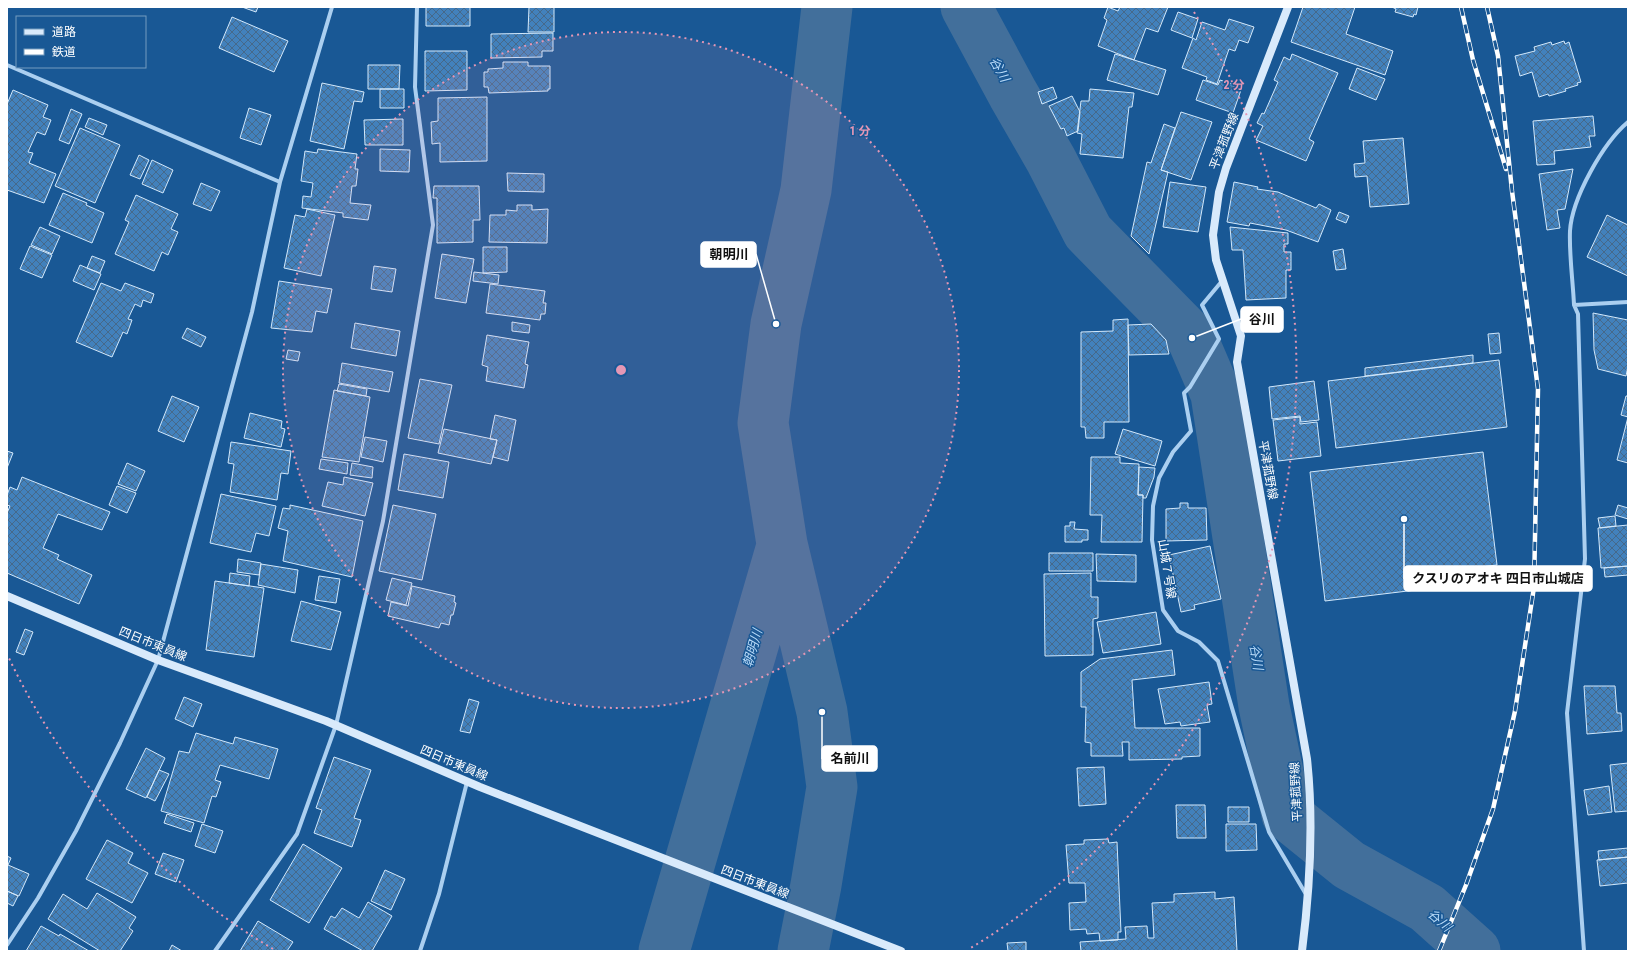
<svg xmlns="http://www.w3.org/2000/svg" width="1635" height="958" viewBox="0 0 1635 958" font-family="'Roboto Condensed','Noto Sans JP',sans-serif">
<style>
.lines{fill:none;stroke-linecap:round;stroke-linejoin:round}
.river{stroke:#426f9b;stroke-width:51}
.building{fill:url(#building-cross-hatch);stroke:#d2e8fb}
.street{stroke:#abcff0;stroke-width:4}
.secondary{stroke:#d9eafb;stroke-width:8}
.rail-casing{stroke:#fff;stroke-width:4.5}
.rail{stroke:#195895;stroke-width:3;stroke-dasharray:9;stroke-linecap:butt}
.ring{fill:none;stroke:#e497b5;stroke-width:2;stroke-dasharray:2 4}
.labels{text-anchor:middle;stroke-width:3;stroke-linejoin:round;paint-order:stroke}
.street-label{font-size:12px;fill:#fff;stroke:#195895}
.water-label{font-size:13px;font-style:italic;fill:#b7d9f7;stroke:#195895}
.centre{fill:#e497b5;stroke:#195895;stroke-width:2}
.ring-label{font-size:12px;text-anchor:middle;font-weight:bold;fill:#e497b5;stroke:#195895;stroke-width:3;stroke-linejoin:round;paint-order:stroke}
.leader{fill:none;stroke:#fff;stroke-width:1.5}
.callout-dot{fill:#fff;stroke:#195895;stroke-width:1.5}
.callout{fill:#fff;stroke:#fff;stroke-width:1.5}
.callout-label{font-size:13px;text-anchor:middle;font-weight:bold;fill:#111}
</style>
<defs>
<pattern id="building-cross-hatch" width="8" height="8" patternUnits="userSpaceOnUse"><rect width="8" height="8" fill="#4281bc"/><path d="M0 0l8 8M0 8l8-8" fill="none" stroke="#46698a"/></pattern>
</defs>
<rect width="100%" height="100%" fill="#195895"/>
<g class="lines">
<path class="river" d="M 966,7 L 1013,94 L 1051,160 L 1088,232 L 1192,338 L 1216,394 L 1264,706 L 1287,815 L 1349,865 L 1427,908 L 1475,951
M 664,951 L 782,546
M 803,951 L 816,885 L 832,787 L 822,712 L 782,544 L 763,423 L 776,324 L 806,190 L 827,7"/>
</g>
<path class="building" d="M 242,7 L 258,7 L 256,12 Z
M 426,7 L 470,7 L 470,26 L 426,26 Z
M 529,7 L 554,7 L 554,32 L 528,32 Z
M 1108,7 L 1118,11 L 1120,7 L 1168,7 L 1158,32 L 1146,28 L 1134,60 L 1098,46 L 1107,20 L 1104,18 Z
M 1303,7 L 1355,7 L 1346,34 L 1393,51 L 1385,75 L 1291,42 Z
M 1392,7 L 1418,7 L 1416,15 L 1414,14 L 1413,17 L 1395,12 L 1396,9 Z
M 1178,12 L 1198,19 L 1192,38 L 1171,30 Z
M 232,17 L 288,41 L 274,72 L 219,48 Z
M 1229,19 L 1254,27 L 1248,43 L 1239,40 L 1235,51 L 1229,49 L 1217,84 L 1206,80 L 1207,77 L 1182,68 L 1193,38 L 1196,40 L 1202,22 L 1225,30 Z
M 553,33 L 553,51 L 542,51 L 542,57 L 491,58 L 491,34 Z
M 1564,41 L 1565,44 L 1569,42 L 1581,82 L 1577,83 L 1578,85 L 1565,89 L 1566,91 L 1549,96 L 1548,94 L 1539,97 L 1532,72 L 1520,76 L 1515,56 L 1535,51 L 1534,47 L 1551,42 L 1552,45 Z
M 425,51 L 467,51 L 467,90 L 425,91 Z
M 1115,54 L 1166,70 L 1158,95 L 1107,80 Z
M 1292,54 L 1338,73 L 1309,139 L 1314,142 L 1306,161 L 1256,140 L 1263,126 L 1257,123 L 1262,113 L 1264,114 L 1278,82 L 1274,80 L 1284,57 L 1290,60 Z
M 503,62 L 528,62 L 528,66 L 550,66 L 550,89 L 548,89 L 548,91 L 489,93 L 488,87 L 484,87 L 484,72 L 488,72 L 488,69 L 503,68 Z
M 368,65 L 400,65 L 399,89 L 368,89 Z
M 1357,68 L 1385,79 L 1376,100 L 1349,89 Z
M 1203,80 L 1218,85 L 1220,80 L 1242,87 L 1233,113 L 1196,100 Z
M 322,83 L 364,92 L 362,102 L 354,101 L 344,149 L 310,141 Z
M 1053,87 L 1057,98 L 1042,104 L 1038,92 Z
M 380,89 L 404,89 L 404,108 L 380,108 Z
M 1090,89 L 1134,93 L 1132,107 L 1129,107 L 1123,158 L 1080,154 L 1082,134 L 1077,133 L 1081,101 L 1089,101 Z
M 13,90 L 48,105 L 43,117 L 51,120 L 45,135 L 37,132 L 28,152 L 33,153 L 29,163 L 56,174 L 44,203 L 7,190 L 7,104 Z
M 1072,96 L 1080,112 L 1078,131 L 1067,136 L 1064,128 L 1061,129 L 1049,106 Z
M 487,97 L 487,161 L 440,162 L 440,143 L 432,144 L 431,122 L 438,121 L 438,98 Z
M 249,108 L 271,115 L 261,145 L 240,138 Z
M 71,109 L 82,114 L 69,144 L 59,140 Z
M 1181,112 L 1212,122 L 1191,180 L 1161,170 Z
M 1593,116 L 1595,136 L 1589,136 L 1591,147 L 1554,151 L 1555,164 L 1537,165 L 1533,121 Z
M 89,118 L 107,125 L 103,135 L 85,127 Z
M 403,119 L 403,145 L 365,145 L 364,120 Z
M 1164,124 L 1175,128 L 1161,170 L 1168,172 L 1149,254 L 1131,236 L 1147,162 L 1151,163 Z
M 80,128 L 120,145 L 95,203 L 55,186 Z
M 1403,138 L 1409,204 L 1370,207 L 1367,176 L 1355,177 L 1354,164 L 1365,163 L 1363,141 Z
M 318,149 L 357,154 L 355,169 L 358,169 L 356,186 L 352,186 L 350,203 L 371,205 L 368,220 L 343,217 L 343,213 L 302,208 L 303,196 L 311,197 L 313,183 L 301,181 L 305,151 L 317,153 Z
M 380,149 L 410,150 L 409,172 L 380,171 Z
M 139,155 L 149,160 L 140,179 L 130,175 Z
M 152,160 L 173,170 L 163,193 L 142,184 Z
M 1573,169 L 1565,209 L 1557,210 L 1560,228 L 1547,230 L 1539,174 Z
M 507,173 L 544,174 L 544,192 L 508,191 Z
M 1170,182 L 1206,187 L 1198,232 L 1163,227 Z
M 1234,182 L 1258,187 L 1257,189 L 1278,192 L 1316,208 L 1319,204 L 1331,210 L 1318,242 L 1286,230 L 1250,223 L 1249,226 L 1227,222 Z
M 201,183 L 220,191 L 211,211 L 193,204 Z
M 434,186 L 479,186 L 480,220 L 473,220 L 473,242 L 437,243 L 437,198 L 433,198 Z
M 63,193 L 87,203 L 86,205 L 104,213 L 92,243 L 49,225 Z
M 136,195 L 178,214 L 171,229 L 178,232 L 168,255 L 162,252 L 154,271 L 115,254 L 129,222 L 125,220 Z
M 517,205 L 532,205 L 532,210 L 548,209 L 547,243 L 489,242 L 490,215 L 506,215 L 506,210 L 517,211 Z
M 307,209 L 335,215 L 321,276 L 284,268 L 295,215 L 305,217 Z
M 1339,212 L 1349,216 L 1346,223 L 1336,219 Z
M 1607,215 L 1628,225 L 1628,276 L 1587,257 Z
M 40,227 L 60,236 L 52,254 L 31,245 Z
M 1230,227 L 1288,233 L 1288,244 L 1284,244 L 1284,252 L 1291,252 L 1291,270 L 1286,270 L 1286,298 L 1246,300 L 1243,250 L 1232,250 Z
M 30,246 L 52,255 L 42,278 L 20,269 Z
M 483,247 L 507,247 L 507,272 L 483,273 Z
M 1343,249 L 1346,269 L 1336,270 L 1333,251 Z
M 442,254 L 474,259 L 466,303 L 435,298 Z
M 92,256 L 105,261 L 100,273 L 87,268 Z
M 80,265 L 101,274 L 94,290 L 73,281 Z
M 374,266 L 396,269 L 392,292 L 371,289 Z
M 474,272 L 499,275 L 498,284 L 473,281 Z
M 279,281 L 332,289 L 327,313 L 316,311 L 312,332 L 271,328 Z
M 101,283 L 121,291 L 125,283 L 154,294 L 151,303 L 143,300 L 141,307 L 135,304 L 128,319 L 132,320 L 127,334 L 123,332 L 112,357 L 76,342 Z
M 490,284 L 545,291 L 543,303 L 546,303 L 545,314 L 541,314 L 540,320 L 486,313 Z
M 1593,313 L 1628,320 L 1628,366 L 1626,376 L 1598,369 L 1594,350 Z
M 1128,319 L 1129,422 L 1104,422 L 1104,438 L 1086,438 L 1085,427 L 1081,427 L 1081,332 L 1113,331 L 1113,320 Z
M 512,322 L 530,325 L 529,333 L 512,331 Z
M 355,323 L 400,331 L 396,356 L 351,348 Z
M 1151,324 L 1166,340 L 1169,354 L 1129,355 L 1128,325 Z
M 187,328 L 206,337 L 201,347 L 182,338 Z
M 1499,333 L 1501,353 L 1490,354 L 1488,334 Z
M 487,335 L 529,342 L 525,364 L 528,365 L 524,388 L 486,381 L 488,367 L 482,365 Z
M 288,350 L 300,352 L 298,361 L 286,359 Z
M 1473,355 L 1473,363 L 1365,376 L 1365,368 Z
M 1499,360 L 1507,427 L 1336,448 L 1328,381 Z
M 342,363 L 393,372 L 389,392 L 339,383 Z
M 420,379 L 452,385 L 439,444 L 408,438 Z
M 1314,381 L 1319,420 L 1301,422 L 1300,416 L 1272,419 L 1269,387 Z
M 339,384 L 367,389 L 366,396 L 337,391 Z
M 334,390 L 370,397 L 359,462 L 322,457 Z
M 172,396 L 199,407 L 184,442 L 158,431 Z
M 1626,396 L 1628,396 L 1628,463 L 1617,460 L 1628,417 L 1621,415 Z
M 250,413 L 282,421 L 281,428 L 285,429 L 281,447 L 244,438 Z
M 495,415 L 516,420 L 508,461 L 493,457 L 497,440 L 490,439 Z
M 1300,417 L 1300,424 L 1317,422 L 1321,456 L 1278,461 L 1273,420 Z
M 444,429 L 497,440 L 491,464 L 438,453 Z
M 1123,429 L 1162,441 L 1155,466 L 1115,454 Z
M 365,437 L 387,441 L 383,462 L 361,457 Z
M 231,442 L 291,451 L 288,474 L 281,473 L 277,500 L 230,492 L 234,464 L 228,463 Z
M 7,451 L 13,453 L 7,468 Z
M 1483,452 L 1497,565 L 1481,567 L 1482,575 L 1448,579 L 1449,586 L 1325,601 L 1310,472 Z
M 404,454 L 449,462 L 443,498 L 398,490 Z
M 1091,457 L 1120,457 L 1120,463 L 1139,464 L 1138,495 L 1143,495 L 1142,542 L 1101,542 L 1102,515 L 1090,515 Z
M 321,459 L 348,463 L 347,474 L 319,469 Z
M 127,463 L 145,471 L 136,491 L 118,484 Z
M 352,463 L 373,467 L 372,478 L 350,475 Z
M 1139,467 L 1155,468 L 1154,477 L 1146,498 L 1143,498 L 1143,495 L 1138,495 Z
M 22,477 L 110,512 L 102,530 L 58,514 L 43,548 L 59,555 L 57,559 L 92,575 L 79,604 L 7,573 L 7,513 L 10,506 L 7,505 L 7,495 L 10,487 L 17,490 Z
M 344,477 L 373,483 L 365,516 L 322,506 L 328,482 L 343,485 Z
M 117,486 L 136,493 L 127,513 L 109,505 Z
M 221,494 L 276,506 L 269,536 L 256,533 L 251,552 L 210,543 Z
M 1180,503 L 1188,503 L 1188,508 L 1206,508 L 1207,540 L 1166,541 L 1166,509 L 1180,508 Z
M 290,505 L 363,521 L 352,577 L 283,561 L 288,531 L 278,528 L 283,508 L 290,509 Z
M 393,505 L 436,514 L 422,580 L 379,571 Z
M 1618,505 L 1628,508 L 1628,519 L 1615,515 Z
M 1615,516 L 1616,526 L 1600,528 L 1598,518 Z
M 1070,522 L 1075,522 L 1074,529 L 1088,530 L 1088,540 L 1082,540 L 1082,542 L 1065,542 L 1065,526 L 1070,526 Z
M 1628,525 L 1628,566 L 1601,568 L 1598,528 Z
M 1210,546 L 1221,599 L 1194,605 L 1195,609 L 1181,612 L 1169,555 Z
M 1049,553 L 1093,553 L 1093,571 L 1049,571 Z
M 1096,554 L 1136,555 L 1136,582 L 1097,581 Z
M 238,559 L 261,563 L 259,575 L 237,572 Z
M 261,564 L 298,570 L 295,593 L 258,585 Z
M 1628,566 L 1628,575 L 1605,577 L 1604,568 Z
M 230,573 L 250,576 L 249,586 L 229,583 Z
M 1091,573 L 1091,597 L 1098,597 L 1098,618 L 1093,619 L 1093,655 L 1045,656 L 1044,574 Z
M 319,576 L 340,579 L 336,603 L 315,600 Z
M 392,578 L 412,583 L 406,605 L 386,600 Z
M 215,581 L 264,588 L 254,657 L 206,650 Z
M 412,586 L 455,596 L 454,602 L 456,603 L 453,615 L 451,615 L 449,625 L 441,623 L 439,628 L 388,616 L 391,602 L 408,606 Z
M 301,601 L 341,612 L 331,650 L 291,641 Z
M 1156,612 L 1161,644 L 1103,653 L 1097,622 Z
M 25,629 L 33,632 L 24,655 L 16,652 Z
M 1172,650 L 1175,675 L 1132,680 L 1135,728 L 1200,728 L 1200,756 L 1182,757 L 1182,759 L 1129,760 L 1129,742 L 1122,742 L 1123,756 L 1091,756 L 1091,743 L 1085,742 L 1086,707 L 1081,707 L 1081,672 L 1100,659 Z
M 1209,682 L 1212,704 L 1207,705 L 1210,722 L 1181,726 L 1180,722 L 1165,724 L 1158,689 Z
M 1584,686 L 1615,686 L 1617,713 L 1621,713 L 1622,731 L 1587,734 Z
M 184,697 L 202,704 L 193,727 L 175,719 Z
M 469,699 L 479,702 L 470,733 L 460,731 Z
M 196,733 L 233,744 L 235,737 L 278,749 L 269,779 L 220,765 L 215,780 L 221,782 L 216,797 L 212,796 L 204,823 L 161,811 L 179,751 L 189,753 Z
M 146,748 L 165,758 L 146,798 L 126,789 Z
M 334,757 L 371,770 L 354,818 L 361,820 L 352,847 L 314,833 L 322,810 L 316,808 Z
M 1628,763 L 1628,811 L 1615,812 L 1610,765 Z
M 1104,767 L 1106,804 L 1079,806 L 1077,768 Z
M 159,770 L 169,774 L 155,801 L 147,797 Z
M 1609,786 L 1612,812 L 1588,815 L 1584,790 Z
M 1176,805 L 1205,805 L 1206,838 L 1177,838 Z
M 1228,807 L 1249,807 L 1249,822 L 1228,822 Z
M 167,814 L 194,823 L 191,832 L 164,823 Z
M 202,824 L 223,831 L 215,853 L 195,846 Z
M 1226,824 L 1256,824 L 1257,850 L 1226,851 Z
M 1108,839 L 1109,843 L 1117,842 L 1121,932 L 1118,932 L 1118,940 L 1100,941 L 1099,933 L 1087,934 L 1086,929 L 1070,930 L 1069,903 L 1086,902 L 1085,883 L 1069,883 L 1066,845 L 1084,844 L 1084,840 Z
M 107,840 L 133,853 L 128,863 L 148,873 L 132,903 L 86,879 Z
M 303,844 L 342,868 L 309,923 L 270,900 Z
M 1628,848 L 1628,857 L 1599,860 L 1598,851 Z
M 163,853 L 184,860 L 176,882 L 155,874 Z
M 7,856 L 11,858 L 8,865 L 29,874 L 19,896 L 7,891 Z
M 1628,857 L 1628,883 L 1600,886 L 1597,860 Z
M 385,870 L 405,879 L 391,910 L 371,901 Z
M 7,891 L 18,896 L 13,906 L 7,903 Z
M 1215,892 L 1215,899 L 1234,897 L 1237,951 L 1081,951 L 1080,942 L 1126,939 L 1125,927 L 1147,926 L 1148,938 L 1154,938 L 1152,903 L 1174,902 L 1174,894 Z
M 97,893 L 136,917 L 129,928 L 133,931 L 120,951 L 100,951 L 48,919 L 63,894 L 87,909 Z
M 368,902 L 392,916 L 372,951 L 363,951 L 324,929 L 331,916 L 335,918 L 342,908 L 359,918 Z
M 258,921 L 293,942 L 287,951 L 240,951 Z
M 41,926 L 59,936 L 60,934 L 89,951 L 26,951 Z
M 1026,942 L 1026,951 L 1008,951 L 1007,943 Z
M 172,945 L 182,951 L 169,951 Z"/>
<g class="lines">
<path class="street" d="M 7,65 L 280,182
M 1222,281 L 1202,305 L 1219,339 L 1190,387 L 1184,393 L 1191,431 L 1173,452 L 1159,478 L 1153,506 L 1152,540 L 1163,610 L 1178,631 L 1199,642 L 1218,661 L 1269,832 L 1307,896
M 1574,305 L 1628,302
M 7,945 L 38,898 L 76,831 L 120,743 L 158,660 L 252,312 L 280,182 L 332,7
M 215,951 L 297,834 L 336,725 L 383,521 L 433,225 L 415,87 L 417,7
M 420,951 L 439,894 L 467,782
M 1584,951 L 1567,713 L 1585,559 L 1578,314 L 1574,305 C 1573,282 1569,254 1570,231 C 1572,198 1603,143 1628,122"/>
<path class="secondary" d="M 1288,7 L 1226,168 L 1219,192 L 1213,235 L 1216,260 L 1241,336 L 1237,362 L 1307,759 C 1314,823 1310,888 1302,951
M 7,596 L 158,660 L 326,721 L 480,787 L 901,951"/>
<g class="rail-casing">
<path id="rail" d="M 1461,7 L 1473,60 L 1506,169
M 1439,951 L 1466,885 L 1493,809 L 1515,711 L 1534,587 L 1538,389 L 1512,191 L 1498,56 L 1487,7"/>
</g>
<use href="#rail" class="rail"/>
</g>
<circle cx="621" cy="370" r="338" fill="#e497b5" fill-opacity=".12"/>
<g class="ring">
<circle cx="621" cy="370" r="338"/>
<path d="M273 949A676 676 0 0 1 8 656M1194 12A676 676 0 0 1 969 949"/>
</g>
<g class="labels">
<g class="street-label">
<text transform="translate(1224 141) rotate(-69)" y="4">平津菰野線</text>
<text transform="translate(1268 470) rotate(80)" y="4">平津菰野線</text>
<text transform="translate(1167 569) rotate(81)" y="4">山城７号線</text>
<text transform="translate(153 644) rotate(22)" y="4">四日市東員線</text>
<text transform="translate(454 763) rotate(23)" y="4">四日市東員線</text>
<text transform="translate(1296 792) rotate(-93)" y="4">平津菰野線</text>
<text transform="translate(755 882) rotate(21)" y="4">四日市東員線</text>
</g>
<g class="water-label">
<text transform="translate(1000 69) rotate(61)" y="5">谷川</text>
<text transform="translate(752 648) rotate(-74)" y="5">朝明川</text>
<text transform="translate(1257 657) rotate(81)" y="5">谷川</text>
<text transform="translate(1440 920) rotate(42)" y="5">谷川</text>
</g>
</g>
<circle cx="621" cy="370" r="6" class="centre"/>
<g class="ring-label">
<text x="1234" y="89">2 分</text>
<text x="860" y="135">1 分</text>
</g>
<path class="leader" d="M776 324L756 254M1192 338L1241 319M1404 519L1404 579M822 712L822 759"/>
<g class="callout-dot">
<circle cx="776" cy="324" r="4"/>
<circle cx="1192" cy="338" r="4"/>
<circle cx="1404" cy="519" r="4"/>
<circle cx="822" cy="712" r="4"/>
</g>
<g class="callout">
<rect x="701" y="242" width="55" height="25" rx="4"/>
<rect x="1241" y="307" width="42" height="25" rx="4"/>
<rect x="1404" y="566" width="188" height="25" rx="4"/>
<rect x="822" y="746" width="55" height="25" rx="4"/>
</g>
<g class="callout-label">
<text x="729" y="259">朝明川</text>
<text x="1262" y="324">谷川</text>
<text x="1498" y="583">クスリのアオキ 四日市山城店</text>
<text x="850" y="763">名前川</text>
</g>
<rect width="1635" height="958" fill="none" stroke="#ffffff" stroke-width="16"/>
<rect x="16" y="16" width="130" height="52" fill="#195895" stroke="#759bbf"/>
<rect x="24" y="29" width="20" height="6" fill="#d9eafb" stroke="#759bbf"/>
<text x="52" y="36" font-size="12" fill="#ffffff">道路</text>
<rect x="24" y="49" width="20" height="6" fill="#ffffff" stroke="#759bbf"/>
<text x="52" y="56" font-size="12" fill="#ffffff">鉄道</text>
</svg>
